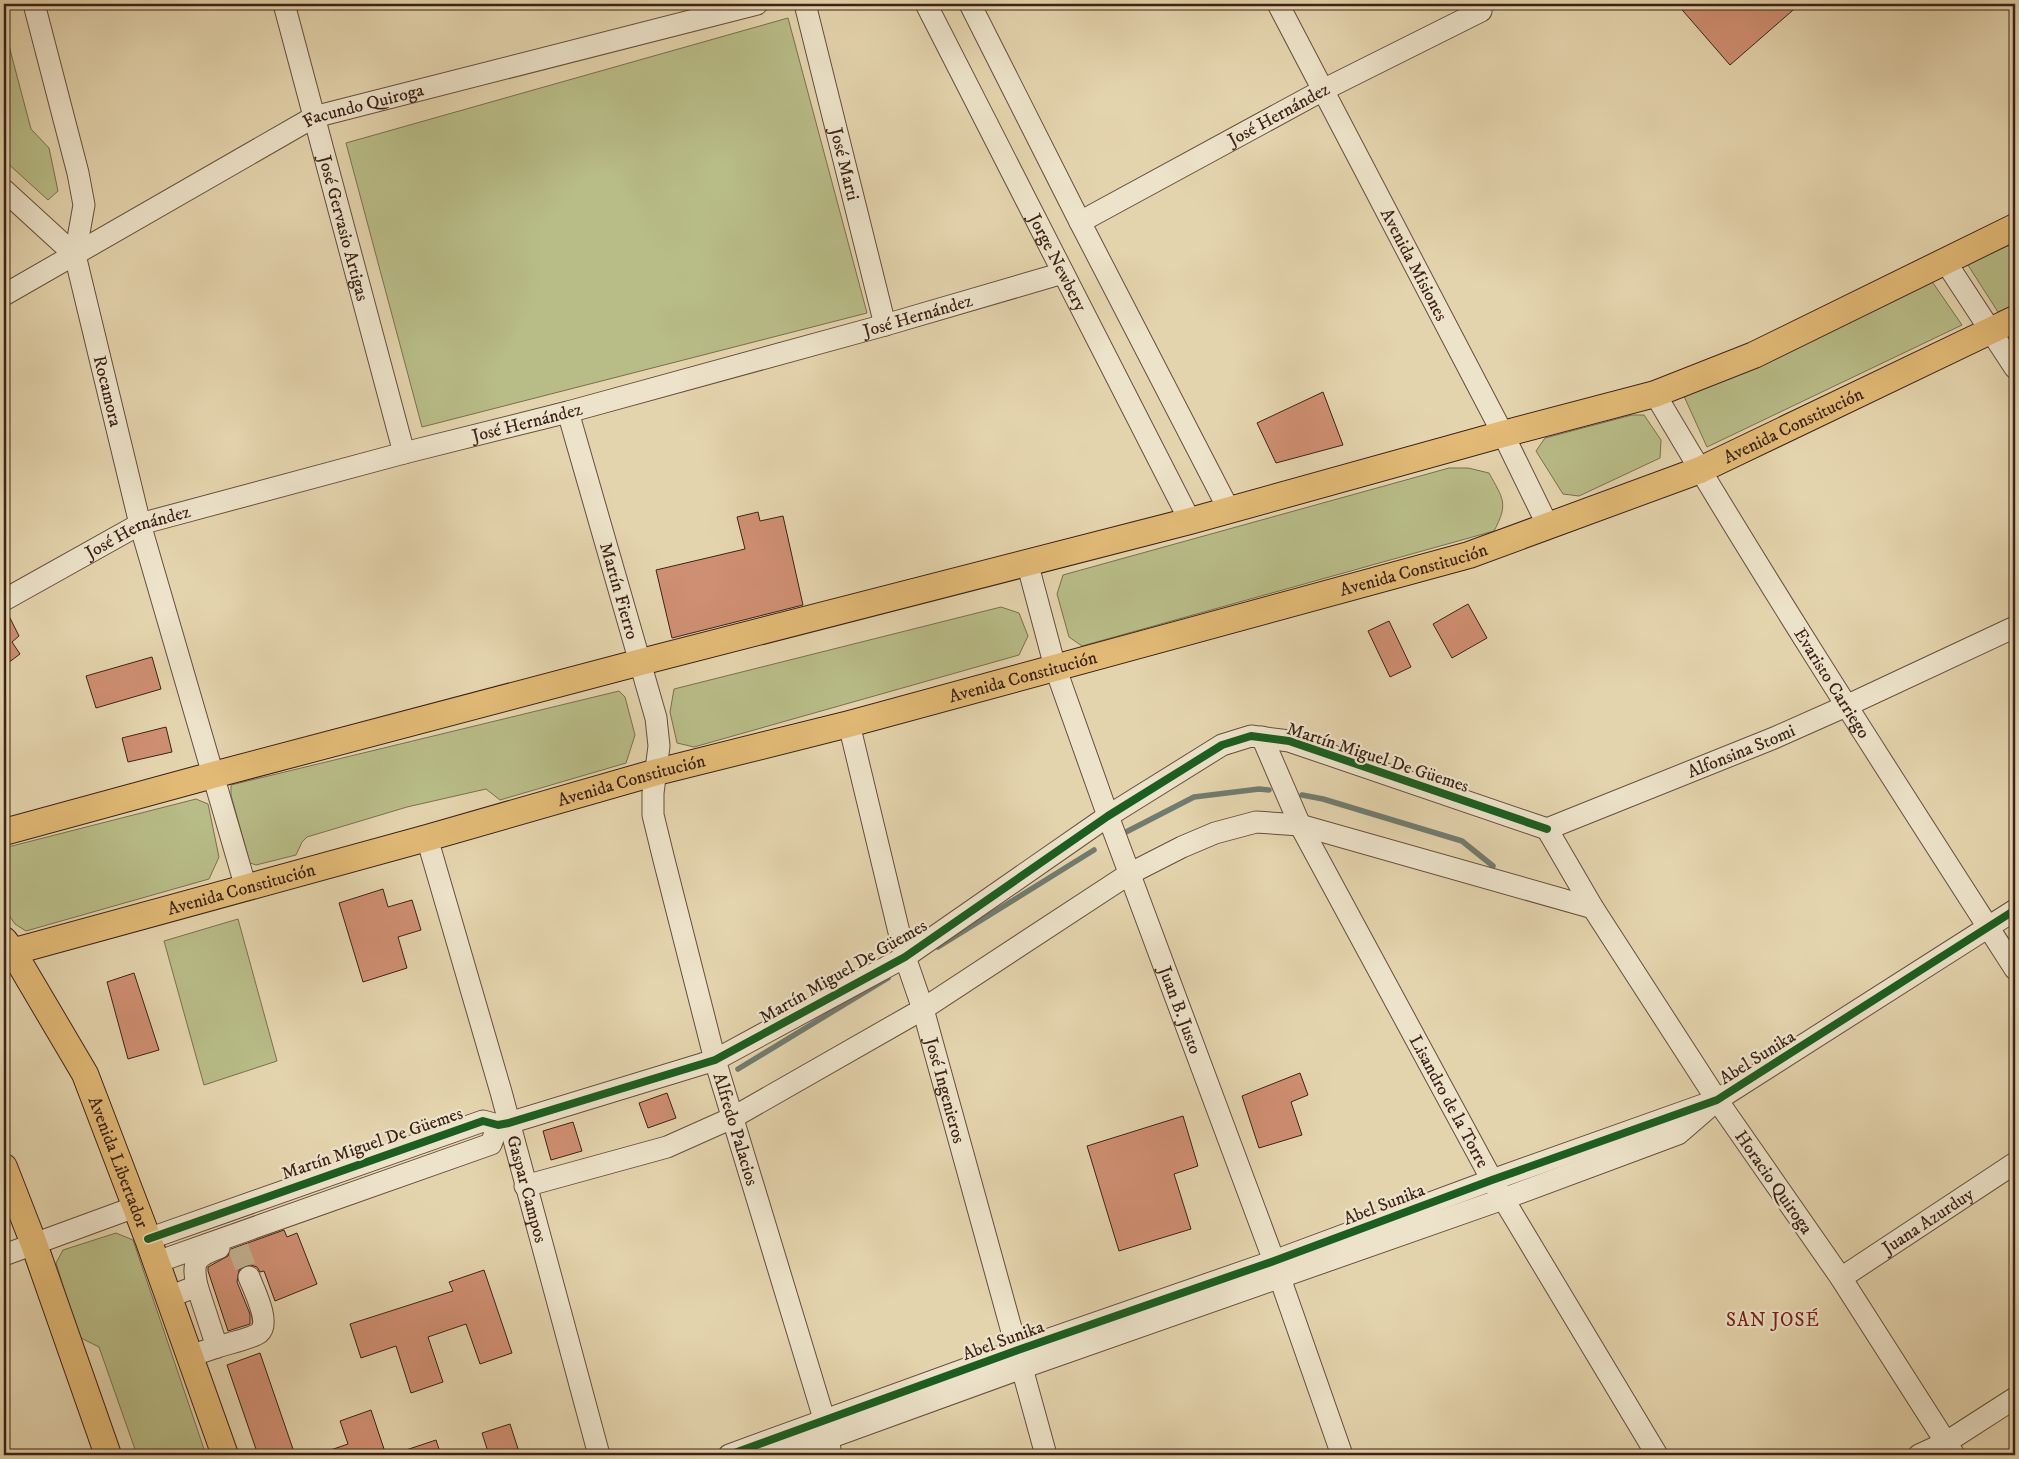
<svg xmlns="http://www.w3.org/2000/svg" width="2019" height="1459" viewBox="0 0 2019 1459" font-family="'IM FELL DW Pica',serif">
<style>
.green{fill:#b8bc87;stroke:#7a6f50}
.lines{fill:none;stroke-linecap:round;stroke-linejoin:round}
.stream{stroke:#717c6f;stroke-width:5.5}
.building{fill:#cf8f72;stroke:#3c2218}
.minor-tunnel{stroke:#c2b08f;stroke-width:21;stroke-dasharray:21 11;stroke-linecap:butt}
.minor-casing{stroke:#664e3d;stroke-width:23}
.major-casing{stroke:#3c2218;stroke-width:28}
.minor{stroke:#ede3ca;stroke-width:21}
.major{stroke:#e2ba76;stroke-width:26}
.cycleway-casing{stroke:#ede3ca;stroke-width:11}
.cycleway{stroke:#1b5e20;stroke-width:8}
.labels{text-anchor:middle;stroke-width:4.5;stroke-linejoin:round;paint-order:stroke}
.street-label{font-size:18px;fill:#3c2218;stroke:#ede3ca}
.neighbourhood-label{font-size:19px;letter-spacing:1px;fill:#7a1f14;stroke:#ede3ca}
</style>
<rect width="100%" height="100%" fill="#e4d4ad"/>
<filter id="stains"><feTurbulence type="fractalNoise" baseFrequency=".004" numOctaves="4"/><feColorMatrix values="0 0 0 0 .2 0 0 0 0 .09 0 0 0 0 .02 0 0 0 .5 -.17"/></filter>
<radialGradient id="worn" r=".72"><stop offset=".6" stop-color="#630" stop-opacity="0"/><stop offset="1" stop-color="#630" stop-opacity=".3"/></radialGradient>
<path class="green" d="M 788,18 L 867,313 L 422,427 L 346,143 Z
M 4,27 L 31,129 L 49,148 L 58,191 L 48,200 L 4,160 Z
M 2015,239 L 2015,304 L 1998,312 L 1966,262 Z
M 1931,280 L 1962,325 L 1707,447 L 1683,394 Z
M 1632,415 L 1644,415 L 1661,440 L 1660,458 L 1579,496 L 1563,494 L 1536,451 L 1545,438 Z
M 1449,468 L 1468,468 L 1489,473 C 1503,499 1509,503 1494,531 L 1082,646 L 1069,637 L 1057,594 L 1063,575 Z
M 1001,607 L 1019,613 L 1028,636 L 1019,655 L 694,747 L 677,743 L 670,712 L 674,689 Z
M 619,691 L 625,697 L 635,735 L 626,763 L 500,800 L 486,789 L 407,807 L 307,837 L 302,842 L 296,855 L 256,865 L 250,863 L 231,795 L 231,785 Z
M 196,799 L 208,804 L 219,857 L 209,879 L 26,931 L 15,924 L 4,908 L 4,848 Z
M 238,919 L 277,1061 L 204,1085 L 164,941 Z
M 116,1233 L 133,1240 L 206,1455 L 137,1455 L 99,1347 L 79,1337 L 56,1263 L 63,1250 Z"/>
<g class="lines">
<path class="stream" d="M 1302,795 L 1323,799 L 1462,841 L 1493,866
M 1126,832 L 1194,797 L 1259,789 L 1269,790
M 938,947 L 1094,850
M 738,1069 L 888,978"/>
</g>
<path class="building" d="M 1677,4 L 1800,4 L 1730,65 Z
M 1323,392 L 1343,445 L 1276,463 L 1257,423 Z
M 758,512 L 760,521 L 783,516 L 803,605 L 672,638 L 656,570 L 745,549 L 737,517 Z
M 1468,604 L 1487,638 L 1452,658 L 1433,624 Z
M 4,612 L 7,612 L 19,636 L 12,642 L 20,654 L 4,666 Z
M 1389,621 L 1411,667 L 1390,677 L 1368,631 Z
M 152,657 L 161,689 L 96,708 L 86,676 Z
M 166,727 L 172,752 L 128,762 L 122,738 Z
M 383,889 L 388,907 L 412,900 L 421,930 L 398,937 L 407,968 L 363,982 L 339,903 Z
M 134,973 L 159,1050 L 128,1059 L 107,982 Z
M 1300,1073 L 1308,1095 L 1291,1102 L 1302,1135 L 1259,1148 L 1242,1096 Z
M 667,1093 L 676,1118 L 648,1128 L 639,1103 Z
M 1183,1116 L 1198,1166 L 1174,1174 L 1191,1229 L 1119,1251 L 1087,1146 Z
M 573,1122 L 582,1151 L 551,1160 L 543,1131 Z
M 284,1230 L 287,1237 L 297,1233 L 317,1284 L 275,1301 L 264,1271 L 260,1272 L 257,1267 L 251,1265 L 244,1266 L 239,1270 L 237,1282 L 250,1314 L 250,1324 L 228,1331 L 208,1271 L 208,1267 L 228,1256 L 231,1249 Z
M 484,1270 L 512,1353 L 480,1364 L 466,1324 L 428,1337 L 443,1382 L 411,1393 L 396,1346 L 361,1358 L 350,1324 L 453,1291 L 449,1282 Z
M 260,1353 L 295,1455 L 258,1455 L 227,1365 Z
M 371,1410 L 386,1455 L 323,1455 L 322,1453 L 348,1444 L 340,1421 Z
M 510,1424 L 520,1455 L 489,1455 L 482,1433 Z
M 436,1440 L 441,1455 L 397,1455 L 397,1453 Z"/>
<g class="lines">
<path class="minor-tunnel" d="M 238,1247 L 249,1277"/>
<g class="minor-casing">
<g id="minor">
<path id="s1" d="M 34,4 L 78,173 L 84,205 L 75,255 L 140,524 L 246,888"/>
<path id="s2" d="M 284,4 L 404,453"/>
<path id="s3" d="M 805,4 L 885,325"/>
<path id="s4" d="M 926,4 L 1190,521"/>
<path d="M 970,4 L 1080,222 L 1229,510"/>
<path id="s5" d="M 1278,4 L 1503,434 L 1548,526"/>
<path d="M 4,190 L 75,255"/>
<path id="s6" d="M 1080,222 L 1323,90 L 1481,11"/>
<path d="M 1945,261 L 2015,368"/>
<path id="s7" d="M 4,295 L 314,117 L 757,4"/>
<path id="s8" d="M 1655,394 C 1770,589 1893,779 2015,969"/>
<path id="s9" d="M 568,412 L 656,718 L 659,746 L 653,793 L 653,815 L 663,856 L 715,1060 L 825,1422 L 831,1455"/>
<path id="s10" d="M 1027,562 L 1055,667 L 1108,816 L 1274,1261 L 1342,1455"/>
<path id="s11" d="M 4,600 L 140,524 L 404,453 L 568,412 L 885,325 L 1063,273"/>
<path id="s12" d="M 849,724 L 905,957 L 923,1009 L 1046,1455"/>
<path id="s13" d="M 1262,737 L 1300,825 L 1492,1180 L 1657,1455"/>
<path id="s14" d="M 427,838 L 501,1092 L 599,1455"/>
<path d="M 525,1186 L 667,1147 L 732,1118 L 923,1009 L 1129,874 L 1182,847 L 1215,833 L 1256,822 L 1300,825 L 1593,908"/>
<path d="M 148,1239 L 483,1121 L 498,1125 L 509,1123 L 715,1060 L 905,957 L 1108,816 L 1222,745 L 1251,736 L 1289,741 L 1547,829"/>
<path d="M 4,1255 L 135,1207"/>
<path d="M 157,1262 L 491,1144 L 498,1125"/>
<path id="s15" d="M 1841,1278 L 2015,1163"/>
<path d="M 197,1286 C 192,1261 195,1257 219,1248"/>
<path d="M 169,1297 L 197,1286 L 217,1347 L 190,1356"/>
<path d="M 217,1347 C 226,1344 253,1338 259,1333 C 271,1323 254,1290 249,1277"/>
<path d="M 729,1455 L 1018,1350 L 1274,1261 L 1492,1180 L 1717,1100 L 2015,910"/>
<path d="M 782,1455 L 1022,1368 L 1503,1199 L 1678,1134 L 1708,1108"/>
<path d="M 1919,1455 L 1945,1443 L 2015,1398"/>
<path id="s16" d="M 1954,1455 L 1841,1278 L 1717,1100 L 1593,908 L 1547,829 L 1774,738 L 1846,706 L 2015,627"/>
</g>
</g>
<g class="major-casing">
<g id="major">
<path d="M 4,832 L 213,775 L 641,662 L 1190,521 L 1503,434 L 1655,394 L 1754,355 L 2015,227"/>
<path id="s17" d="M 4,940 L 13,952 L 85,1074 L 148,1239 L 225,1455"/>
<path id="s18" d="M 4,954 L 427,838 L 657,772 L 849,724 L 1469,555 L 1700,470 L 2015,319"/>
<path d="M 4,1167 L 34,1244 L 108,1455"/>
</g>
</g>
<use href="#minor" class="minor"/>
<use href="#major" class="major"/>
<g class="cycleway-casing">
<path id="cycleway" d="M 148,1239 L 483,1121 L 498,1125 L 509,1123 L 715,1060 L 905,957 L 1108,816 L 1222,745 L 1251,736 L 1289,741 L 1547,829
M 729,1455 L 1018,1350 L 1274,1261 L 1492,1180 L 1717,1100 L 2015,910"/>
</g>
<use href="#cycleway" class="cycleway"/>
</g>
<g class="labels">
<g class="street-label">
<text dy="6" stroke="none"><textPath href="#s7" startOffset="408">Facundo Quiroga</textPath></text>
<text dy="6" stroke="none"><textPath href="#s6" startOffset="226">José Hernández</textPath></text>
<text dy="6" stroke="none"><textPath href="#s3" startOffset="165">José Marti</textPath></text>
<text dy="6" stroke="none"><textPath href="#s2" startOffset="232">José Gervasio Artigas</textPath></text>
<text dy="6" stroke="none"><textPath href="#s4" startOffset="290">Jorge Newbery</textPath></text>
<text dy="6" stroke="none"><textPath href="#s5" startOffset="294">Avenida Misiones</textPath></text>
<text dy="6" stroke="none"><textPath href="#s11" startOffset="961">José Hernández</textPath></text>
<text dy="6" stroke="none"><textPath href="#s1" startOffset="398">Rocamora</textPath></text>
<text dy="6" stroke="none"><textPath href="#s11" startOffset="556">José Hernández</textPath></text>
<text dy="6" stroke="none"><textPath href="#s18" startOffset="1868">Avenida Constitución</textPath></text>
<text dy="6" stroke="none"><textPath href="#s11" startOffset="151">José Hernández</textPath></text>
<text dy="6" stroke="none"><textPath href="#s18" startOffset="1461">Avenida Constitución</textPath></text>
<text dy="6" stroke="none"><textPath href="#s9" startOffset="186">Martín Fierro</textPath></text>
<text dy="6" stroke="none"><textPath href="#s18" startOffset="1056">Avenida Constitución</textPath></text>
<text dy="6" stroke="none"><textPath href="#s8" startOffset="339">Evaristo Carriego</textPath></text>
<text dy="6" stroke="none"><textPath href="#s16" startOffset="956">Alfonsina Stomi</textPath></text>
<text transform="translate(1378 757) rotate(18)" y="6">Martín Miguel De Güemes</text>
<text dy="6" stroke="none"><textPath href="#s18" startOffset="651">Avenida Constitución</textPath></text>
<text dy="6" stroke="none"><textPath href="#s18" startOffset="246">Avenida Constitución</textPath></text>
<text transform="translate(843 971) rotate(-30)" y="6">Martín Miguel De Güemes</text>
<text dy="6" stroke="none"><textPath href="#s10" startOffset="474">Juan B. Justo</textPath></text>
<text transform="translate(1757 1057) rotate(-32)" y="6">Abel Sunika</text>
<text dy="6" stroke="none"><textPath href="#s12" startOffset="379">José Ingenieros</textPath></text>
<text dy="6" stroke="none"><textPath href="#s13" startOffset="410">Lisandro de la Torre</textPath></text>
<text dy="6" stroke="none"><textPath href="#s9" startOffset="741">Alfredo Palacios</textPath></text>
<text transform="translate(372 1143) rotate(-19)" y="6">Martín Miguel De Güemes</text>
<text dy="6" stroke="none"><textPath href="#s17" startOffset="251">Avenida Libertador</textPath></text>
<text transform="translate(1774 1182) rotate(55)" y="6">Horacio Quiroga</text>
<text dy="6" stroke="none"><textPath href="#s14" startOffset="365">Gaspar Campos</textPath></text>
<text transform="translate(1384 1204) rotate(-21)" y="6">Abel Sunika</text>
<text dy="6" stroke="none"><textPath href="#s15" startOffset="104">Juana Azurduy</textPath></text>
<text transform="translate(1003 1340) rotate(-20)" y="6">Abel Sunika</text>
</g>
<g class="neighbourhood-label">
<text x="1773" y="1326">SAN JOSÉ</text>
</g>
</g>
<rect width="2019" height="1459" fill="none" stroke="#e4d4ad" stroke-width="20"/>
<rect x="5" y="5" width="2009" height="1449" fill="none" stroke="#3c2218" stroke-width="2.5"/>
<rect x="10" y="10" width="1999" height="1439" fill="none" stroke="#3c2218"/>
<rect width="100%" height="100%" filter="url(#stains)"/>
<rect width="100%" height="100%" fill="url(#worn)"/>
</svg>
